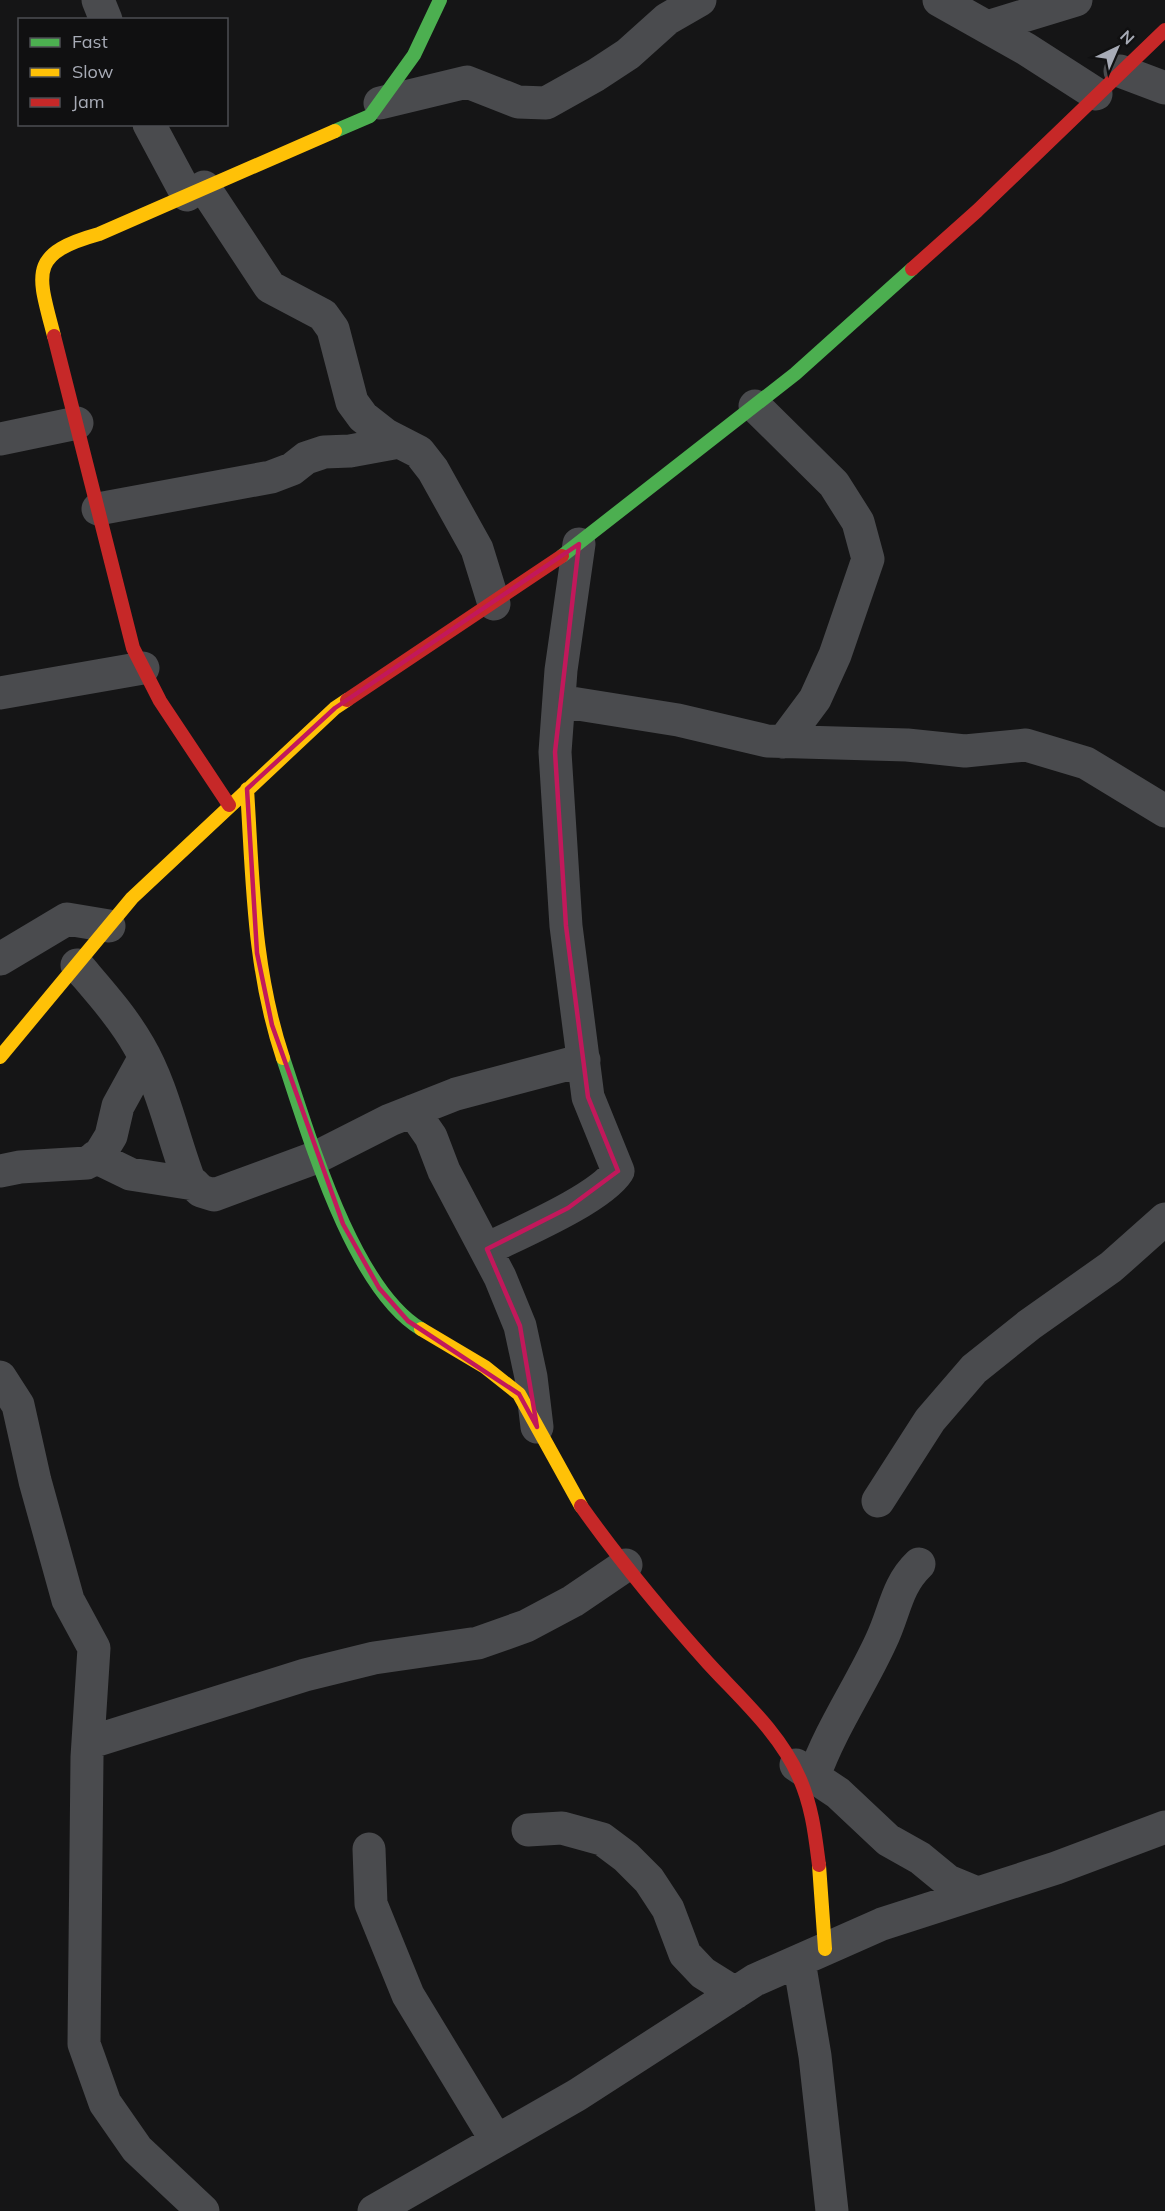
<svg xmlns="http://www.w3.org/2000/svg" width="1165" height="2211" viewBox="0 0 1165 2211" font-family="Mulish,sans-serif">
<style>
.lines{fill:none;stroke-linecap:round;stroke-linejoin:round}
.street{stroke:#4a4b4e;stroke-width:33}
.fast{stroke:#4caf50;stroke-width:14}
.slow{stroke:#ffc107;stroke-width:14}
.jam{stroke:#c62828;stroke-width:14}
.marked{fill:none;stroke:#c2185b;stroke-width:4.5;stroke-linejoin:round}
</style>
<rect width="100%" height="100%" fill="#151516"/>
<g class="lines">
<path class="street" d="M 98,0 L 106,20
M 939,0 L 1026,49 L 1096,94
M 987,27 L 1076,0
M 1120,71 L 1165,88
M 380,103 L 467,82 L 518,102 L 546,103 L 596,75 L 628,54 L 667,19 L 700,0
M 149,124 L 187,195
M 204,187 L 270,287 L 323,315 L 333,329 L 352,402 L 363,417 L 386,435 L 419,452 L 433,470 L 477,549 L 494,604
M 755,406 L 834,484 L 858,522 L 868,559 L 835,655 L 815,699 L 783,742
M 0,439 L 77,423
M 98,509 L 271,477 L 292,469 L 306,458 L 324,452 L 350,451 L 399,442
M 0,693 L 143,668
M 559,701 L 678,720 L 767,741 L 907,745 L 965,751 L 1026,745 L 1086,763 L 1165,811
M 0,959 L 67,919 L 109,926
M 77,965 C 99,991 122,1016 139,1046 C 163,1087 172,1135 189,1180 L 201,1191 L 214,1195 L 317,1157 L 390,1120 L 456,1094 L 584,1060
M 413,1111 L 431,1137 L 444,1171 L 500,1277 L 520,1326 L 531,1377 L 537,1427
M 95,1157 L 130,1174 L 194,1184
M 0,1171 L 20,1167 L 87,1163 L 100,1154 L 111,1136 L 118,1106 L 145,1057
M 487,1249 C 519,1233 600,1199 618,1171 L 588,1097 L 566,926 L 555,752 L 561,670 L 579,544
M 0,1377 L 18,1405 L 35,1481 L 68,1600 L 94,1648 L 87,1757 L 84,2044 L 105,2103 L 137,2149 L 203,2211
M 878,1501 L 930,1420 L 974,1369 L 1029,1325 L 1111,1267 L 1165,1219
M 88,1743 L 305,1675 L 374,1658 L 478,1643 L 526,1626 L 573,1601 L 626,1565
M 796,1765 L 838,1793 L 888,1840 L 920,1858 L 948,1881 L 977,1893
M 814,1776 C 831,1728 860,1687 881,1641 C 895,1612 896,1586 919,1564
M 528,1830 L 562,1828 L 602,1839 L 626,1857 L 649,1880 L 668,1909 L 685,1954 L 703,1973 L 735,1993
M 369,1849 L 371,1904 L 408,1995 L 496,2140
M 799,1961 L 815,2056 L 832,2211
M 374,2211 L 577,2095 L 755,1980 L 882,1924 L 1056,1868 L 1165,1827"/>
<path class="fast" d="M 335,131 L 370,116 L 414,55 L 440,0
M 562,556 L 795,374 L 912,269
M 283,1058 C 308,1132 352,1288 421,1329"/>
<path class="slow" d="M 54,336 C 38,274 27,254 99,234 L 335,131
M 247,789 C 253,882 253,968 283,1058
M 0,1057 L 132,898 L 335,708 L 347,700
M 421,1329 L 485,1367 L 519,1394 L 581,1506
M 819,1865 L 825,1949"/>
<path class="jam" d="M 912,269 L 977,211 L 1165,30
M 54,336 L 133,648 L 160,701 L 229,805
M 347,700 L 562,556
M 581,1506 C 620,1561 663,1613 708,1663 C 740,1698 779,1732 799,1777 C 812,1806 815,1834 819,1865"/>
</g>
<path class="marked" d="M 579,544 L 555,752 L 566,926 L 588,1097 L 618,1171 L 568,1208 L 487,1249 L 520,1326 L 537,1427 L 519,1394 L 408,1321 L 379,1288 L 343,1224 L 272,1025 L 257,953 L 247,789 L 335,708 Z"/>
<rect x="18" y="18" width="210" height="108" fill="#101011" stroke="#4c4e53" stroke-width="1.5"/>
<rect x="30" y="38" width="30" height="9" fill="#4caf50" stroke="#4c4e53" stroke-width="1.5"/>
<text x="72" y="48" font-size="18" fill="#a7abb6">Fast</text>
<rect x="30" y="68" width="30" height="9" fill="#ffc107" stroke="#4c4e53" stroke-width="1.5"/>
<text x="72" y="78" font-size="18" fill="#a7abb6">Slow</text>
<rect x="30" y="98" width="30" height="9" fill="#c62828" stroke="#4c4e53" stroke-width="1.5"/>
<text x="72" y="108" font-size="18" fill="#a7abb6">Jam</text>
<g transform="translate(1117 48) rotate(44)" stroke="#101011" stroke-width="4.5" paint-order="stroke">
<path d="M0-4.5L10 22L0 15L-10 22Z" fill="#a7abb6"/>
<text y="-9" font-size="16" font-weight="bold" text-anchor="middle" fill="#a7abb6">N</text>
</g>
</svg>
